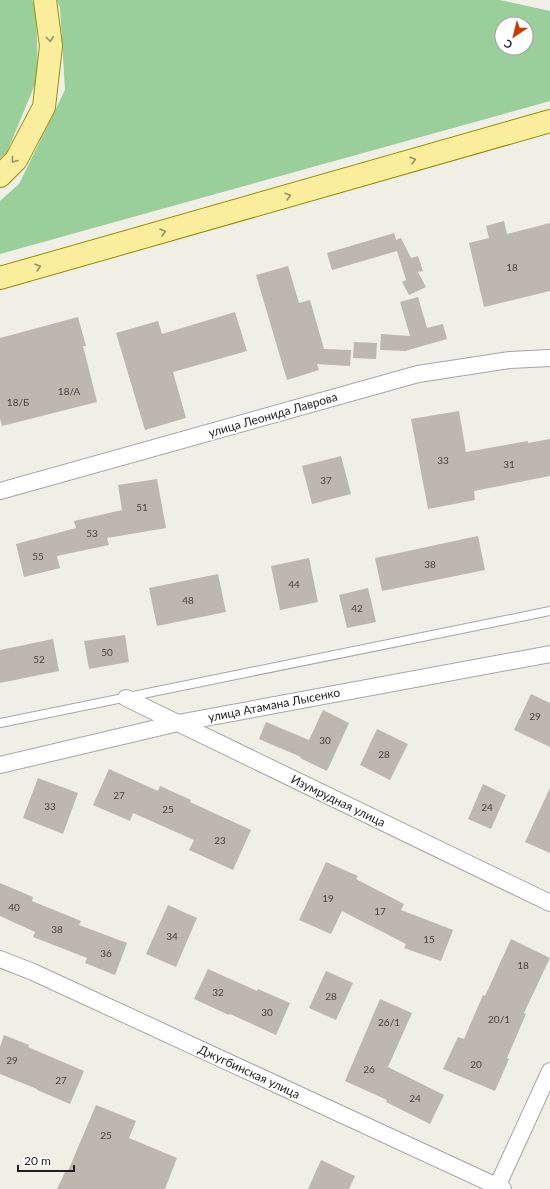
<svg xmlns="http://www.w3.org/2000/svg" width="550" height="1189" viewBox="0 0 550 1189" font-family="Lato,sans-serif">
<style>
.forest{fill:#9ace9a;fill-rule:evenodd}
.building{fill:#bcb8ae}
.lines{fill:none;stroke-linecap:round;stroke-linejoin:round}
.service-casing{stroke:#a5a5a5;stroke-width:10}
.minor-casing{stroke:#a5a5a5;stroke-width:18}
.primary-casing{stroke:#968f02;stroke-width:24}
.service{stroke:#fff;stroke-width:8}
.minor{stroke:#fff;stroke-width:16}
.primary{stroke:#faed9e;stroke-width:22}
.oneway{stroke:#979064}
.labels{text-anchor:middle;stroke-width:3.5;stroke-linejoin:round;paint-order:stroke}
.number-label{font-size:10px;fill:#464442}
.street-label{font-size:12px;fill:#1e1e1e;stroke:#fff}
</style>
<rect width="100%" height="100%" fill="#efefe5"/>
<path class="forest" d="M 0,0 L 32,0 L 36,7 L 38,77 L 7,152 L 0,158 Z
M 57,0 L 500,0 L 550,11 L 550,101 L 0,254 L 0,201 L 19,184 L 65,90 L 60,8 ZM 502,24 L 526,24 L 526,48 L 502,48 Z"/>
<path class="building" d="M 504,221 L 507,234 L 550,223 L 550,291 L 484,307 L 469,243 L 489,238 L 486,226 Z
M 394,233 L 396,240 L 401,238 L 411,258 L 418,256 L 423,271 L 418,272 L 426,287 L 409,295 L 402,282 L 406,280 L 397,251 L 332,270 L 327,253 Z
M 288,266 L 299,303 L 310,300 L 324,349 L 351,350 L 350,366 L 317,364 L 319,370 L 287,380 L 256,275 Z
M 418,297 L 427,328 L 443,324 L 447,339 L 405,351 L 380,350 L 381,334 L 410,336 L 400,302 Z
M 235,312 L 247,351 L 173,372 L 186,418 L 145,430 L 116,333 L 158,321 L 162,334 Z
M 78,317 L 86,346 L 83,346 L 97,402 L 2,426 L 0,418 L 0,338 Z
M 354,342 L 377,343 L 376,359 L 353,358 Z
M 459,411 L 466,452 L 528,441 L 528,443 L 550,439 L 550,476 L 474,491 L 475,500 L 428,509 L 411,419 Z
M 341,456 L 351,494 L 312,504 L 302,466 Z
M 157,479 L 166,528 L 107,538 L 109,545 L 57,556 L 60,568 L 24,577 L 16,544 L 76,528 L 74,521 L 122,510 L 118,485 Z
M 478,536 L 485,570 L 382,591 L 375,558 Z
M 309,558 L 318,602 L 280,610 L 271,566 Z
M 218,574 L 226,612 L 157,626 L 149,588 Z
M 368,588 L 376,622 L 347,628 L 339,595 Z
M 125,635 L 129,662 L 89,669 L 84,641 Z
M 53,639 L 59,671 L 0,683 L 0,650 Z
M 531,694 L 550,703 L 550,747 L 514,730 Z
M 323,710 L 349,723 L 327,771 L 300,758 L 301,757 L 259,739 L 266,722 L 309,740 Z
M 377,729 L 408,744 L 390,780 L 360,765 Z
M 109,769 L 158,791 L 160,786 L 191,800 L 190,802 L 251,830 L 233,870 L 189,850 L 194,840 L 133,813 L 130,821 L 93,805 Z
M 38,778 L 78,793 L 63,834 L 23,818 Z
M 483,784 L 506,795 L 491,829 L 468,819 Z
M 550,788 L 550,853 L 525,842 Z
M 326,862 L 358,876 L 356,879 L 404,904 L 401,910 L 453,930 L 441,961 L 404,948 L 406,944 L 342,911 L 331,934 L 299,920 Z
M 0,883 L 33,897 L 32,901 L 81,921 L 79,925 L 127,943 L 115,975 L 85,963 L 87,958 L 33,937 L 35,932 L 0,916 Z
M 168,905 L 197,918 L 176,967 L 146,954 Z
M 511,939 L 550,958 L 524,1013 L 526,1014 L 507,1058 L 509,1059 L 495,1091 L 443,1069 L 458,1037 L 464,1039 L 483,995 L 485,996 Z
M 208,969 L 257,991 L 258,989 L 290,1003 L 276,1035 L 230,1014 L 229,1015 L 194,999 Z
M 326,971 L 353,983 L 336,1020 L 309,1008 Z
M 380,999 L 412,1013 L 388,1067 L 444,1095 L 430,1124 L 386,1102 L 387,1100 L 345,1081 Z
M 4,1035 L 29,1045 L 28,1047 L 84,1071 L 70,1104 L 37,1090 L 37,1089 L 0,1074 L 0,1047 Z
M 96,1105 L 136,1121 L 129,1138 L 177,1158 L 165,1189 L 57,1189 L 66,1170 L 68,1171 Z
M 321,1160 L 355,1176 L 349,1189 L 308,1189 Z"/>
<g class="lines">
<g class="service-casing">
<path id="service" d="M 0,723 L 550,611"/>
</g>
<g class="minor-casing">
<path id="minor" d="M 0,491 L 418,374 L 510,360 L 550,358
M 126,698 L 550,903
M 0,765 L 178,723 L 550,654
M 0,959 L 33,972 L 503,1189
M 496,1189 L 550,1071"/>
</g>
<g class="primary-casing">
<path id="primary" d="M 0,176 L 16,160 L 44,107 L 51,46 L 45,0
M 0,278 L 550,121"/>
</g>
<use href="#service" class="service"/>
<use href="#minor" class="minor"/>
<use href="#primary" class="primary"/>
</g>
<defs><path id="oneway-chevron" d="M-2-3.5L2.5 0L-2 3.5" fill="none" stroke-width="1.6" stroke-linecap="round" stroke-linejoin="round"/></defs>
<g class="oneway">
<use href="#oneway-chevron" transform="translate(50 39) rotate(83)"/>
<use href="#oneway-chevron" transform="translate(14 160) rotate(128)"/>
<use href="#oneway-chevron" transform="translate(413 160) rotate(-16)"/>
<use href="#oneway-chevron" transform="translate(288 196) rotate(-16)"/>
<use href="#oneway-chevron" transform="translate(163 232) rotate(-16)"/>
<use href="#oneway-chevron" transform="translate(38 267) rotate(-16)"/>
</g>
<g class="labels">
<g class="number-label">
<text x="512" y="271">18</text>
<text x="69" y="395">18/А</text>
<text x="18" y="406">18/Б</text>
<text x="443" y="464">33</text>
<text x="509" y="468">31</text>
<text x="326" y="484">37</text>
<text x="142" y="511">51</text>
<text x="92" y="537">53</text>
<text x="38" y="560">55</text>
<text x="430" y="568">38</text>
<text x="294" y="588">44</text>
<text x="188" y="604">48</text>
<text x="357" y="612">42</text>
<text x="107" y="656">50</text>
<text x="39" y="663">52</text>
<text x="535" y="720">29</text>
<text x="325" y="744">30</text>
<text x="384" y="758">28</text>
<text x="119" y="799">27</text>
<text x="50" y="810">33</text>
<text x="487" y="811">24</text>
<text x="168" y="813">25</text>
<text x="220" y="844">23</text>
<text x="328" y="902">19</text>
<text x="14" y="911">40</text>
<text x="380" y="915">17</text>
<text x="57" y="933">38</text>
<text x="172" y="940">34</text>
<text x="429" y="943">15</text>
<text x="106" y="957">36</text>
<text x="523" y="969">18</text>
<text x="218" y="996">32</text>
<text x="331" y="1000">28</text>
<text x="267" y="1016">30</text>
<text x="499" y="1023">20/1</text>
<text x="389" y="1026">26/1</text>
<text x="12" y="1064">29</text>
<text x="476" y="1068">20</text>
<text x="369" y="1073">26</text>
<text x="61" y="1084">27</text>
<text x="415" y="1102">24</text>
<text x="106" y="1139">25</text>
</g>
<g class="street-label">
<text transform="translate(273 415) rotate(-16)" y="4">улица Леонида Лаврова</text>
<text transform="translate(274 705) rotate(-11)" y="4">улица Атамана Лысенко</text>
<text transform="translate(338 801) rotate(26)" y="4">Изумрудная улица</text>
<text transform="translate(249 1072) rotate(25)" y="4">Джугбинская улица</text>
</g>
</g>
<g transform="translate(514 36) rotate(215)"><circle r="19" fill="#ffffff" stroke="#a5a5a5"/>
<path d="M0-3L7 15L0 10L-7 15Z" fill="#c93b03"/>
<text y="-6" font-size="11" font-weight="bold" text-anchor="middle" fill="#1e1e1e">С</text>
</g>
<path d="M18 1165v6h56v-6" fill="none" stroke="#1e1e1e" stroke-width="2"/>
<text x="24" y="1165" font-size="12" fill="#1e1e1e" stroke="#ffffff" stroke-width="3" paint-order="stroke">20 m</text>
</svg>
